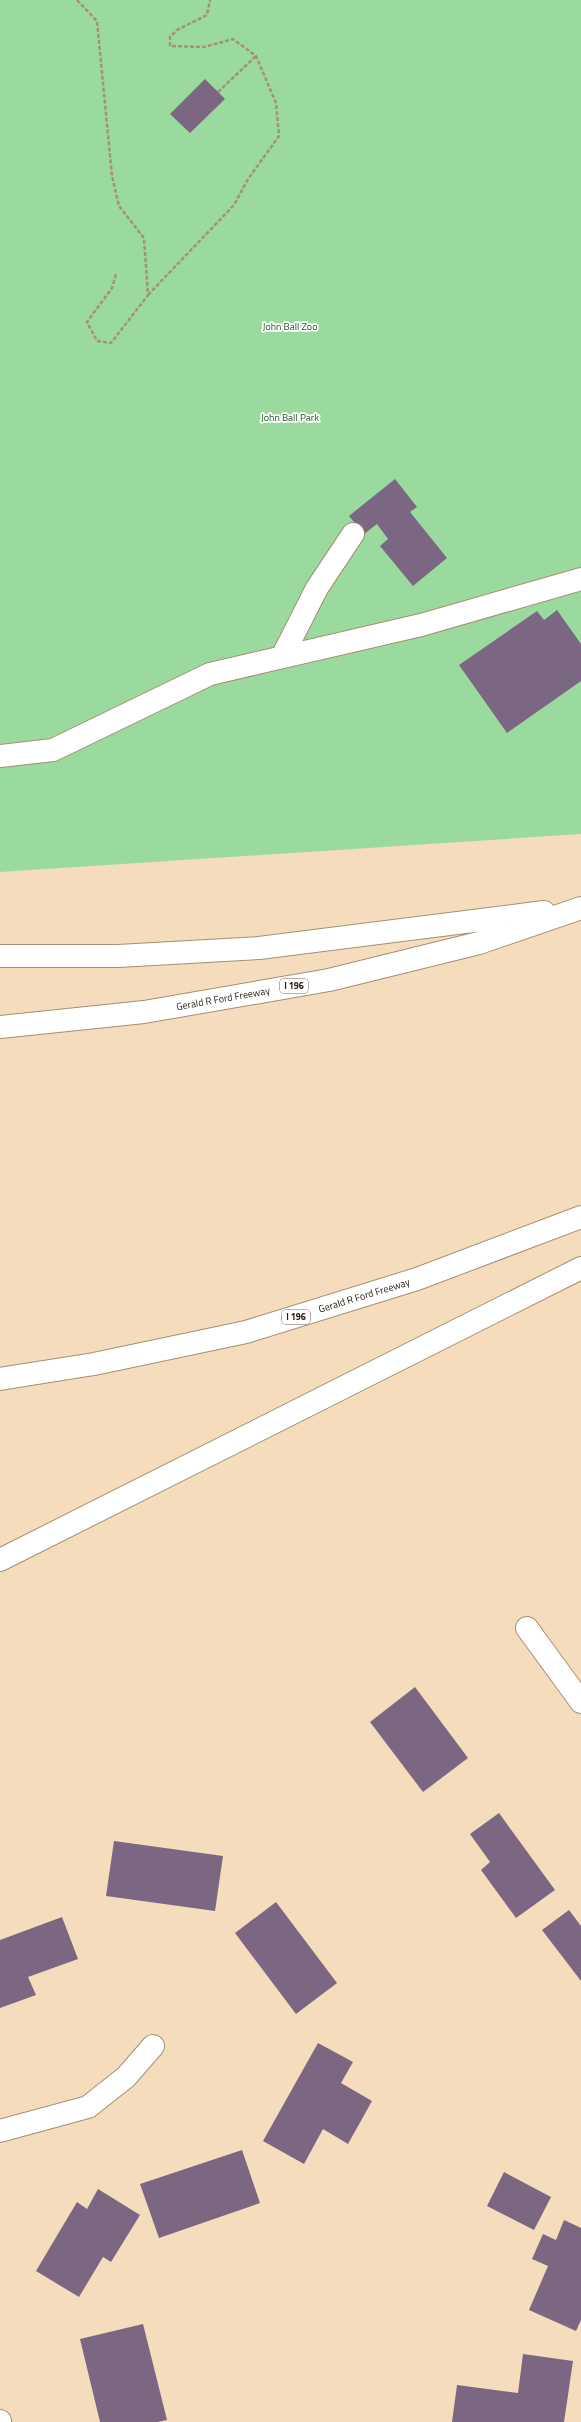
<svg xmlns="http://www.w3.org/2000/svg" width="581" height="2422" viewBox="0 0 581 2422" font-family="'Titillium Web',sans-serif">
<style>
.green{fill:#9bda9f}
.building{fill:#7b6782}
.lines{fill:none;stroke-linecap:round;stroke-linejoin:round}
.minor-casing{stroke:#a58f72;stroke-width:24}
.highway-casing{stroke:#a58f72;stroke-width:24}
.path{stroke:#a4917a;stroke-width:2.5;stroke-dasharray:4 2;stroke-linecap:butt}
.minor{stroke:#fff;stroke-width:22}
.highway{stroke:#fff;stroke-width:22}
.labels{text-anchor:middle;stroke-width:3.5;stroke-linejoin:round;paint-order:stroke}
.shield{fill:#fff;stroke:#69645b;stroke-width:1}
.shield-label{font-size:9px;font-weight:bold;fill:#292115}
.park-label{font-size:10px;fill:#1b5224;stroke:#fff}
.street-label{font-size:10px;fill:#292115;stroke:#fff}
</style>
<rect width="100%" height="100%" fill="#f5dcbd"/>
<path class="green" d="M 0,0 L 581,0 L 581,834 L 0,872 Z"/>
<path class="building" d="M 205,79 L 225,99 L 190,133 L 170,114 Z
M 395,479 L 417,507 L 410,512 L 447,558 L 413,586 L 380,546 L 388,539 L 377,524 L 364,534 L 349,516 Z
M 557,610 L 581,644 L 581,681 L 507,733 L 459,665 L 537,611 L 544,620 Z
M 415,1687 L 468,1758 L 423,1792 L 370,1722 Z
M 499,1813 L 555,1890 L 516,1918 L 481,1870 L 490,1862 L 470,1834 Z
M 114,1841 L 223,1856 L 215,1911 L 106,1896 Z
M 276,1902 L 337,1983 L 296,2014 L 235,1933 Z
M 569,1910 L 581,1926 L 581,1981 L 542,1930 Z
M 62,1917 L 78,1959 L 28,1977 L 36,1995 L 0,2008 L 0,1940 Z
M 318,2043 L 353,2062 L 341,2083 L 372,2101 L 348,2144 L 323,2129 L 304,2164 L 263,2141 Z
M 242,2150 L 260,2203 L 159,2238 L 140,2184 Z
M 504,2172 L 551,2197 L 534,2230 L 487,2206 Z
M 98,2189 L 140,2215 L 111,2262 L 103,2257 L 79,2297 L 36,2271 L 77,2202 L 87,2209 Z
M 564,2220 L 581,2228 L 581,2320 L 576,2331 L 529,2310 L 548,2266 L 532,2259 L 543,2234 L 556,2240 Z
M 143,2324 L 167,2420 L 157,2422 L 100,2422 L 80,2339 Z
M 523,2354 L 573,2361 L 564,2422 L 452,2422 L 457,2385 L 518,2393 Z"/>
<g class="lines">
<g class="minor-casing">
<path id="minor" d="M 282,657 L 317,588 L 353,534
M 0,756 L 53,750 L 210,674 L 421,625 L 581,579
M 527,1628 L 581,1702
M 0,2131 L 88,2107 L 126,2077 L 153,2046
M 0,2421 L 0,2422"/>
</g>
<g class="highway-casing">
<path id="highway" d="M 0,956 L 118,956 L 259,948 L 544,912
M 0,1027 L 144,1012 L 329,980 L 479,943 L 581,908
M 0,1379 L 94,1364 L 246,1332 L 417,1279 L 581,1217
M 0,1560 L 581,1268"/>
</g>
<path class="path" d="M 77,0 L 97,21 L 112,176 L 119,206 L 144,238 L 148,295 L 111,343 L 97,341 L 87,322 L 112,288 L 116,274
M 218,92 L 256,56
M 148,295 L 234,205 L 248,179 L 279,136 L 276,103 L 256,56 L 233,39 L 204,47 L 170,46 L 170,37 L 177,30 L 207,15 L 210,0"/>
<use href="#minor" class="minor"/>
<use href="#highway" class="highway"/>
</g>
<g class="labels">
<g class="shield">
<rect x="280" y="979" width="28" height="14" rx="3"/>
<rect x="282" y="1310" width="28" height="14" rx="3"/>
</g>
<g class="shield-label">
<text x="294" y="989">I 196</text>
<text x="296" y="1320">I 196</text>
</g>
<g class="park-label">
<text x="290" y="330">John Ball Zoo</text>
<text x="290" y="421">John Ball Park</text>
</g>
<g class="street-label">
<text transform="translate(223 998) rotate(-10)" y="4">Gerald R Ford Freeway</text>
<text transform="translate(364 1295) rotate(-17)" y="4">Gerald R Ford Freeway</text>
</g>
</g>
</svg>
